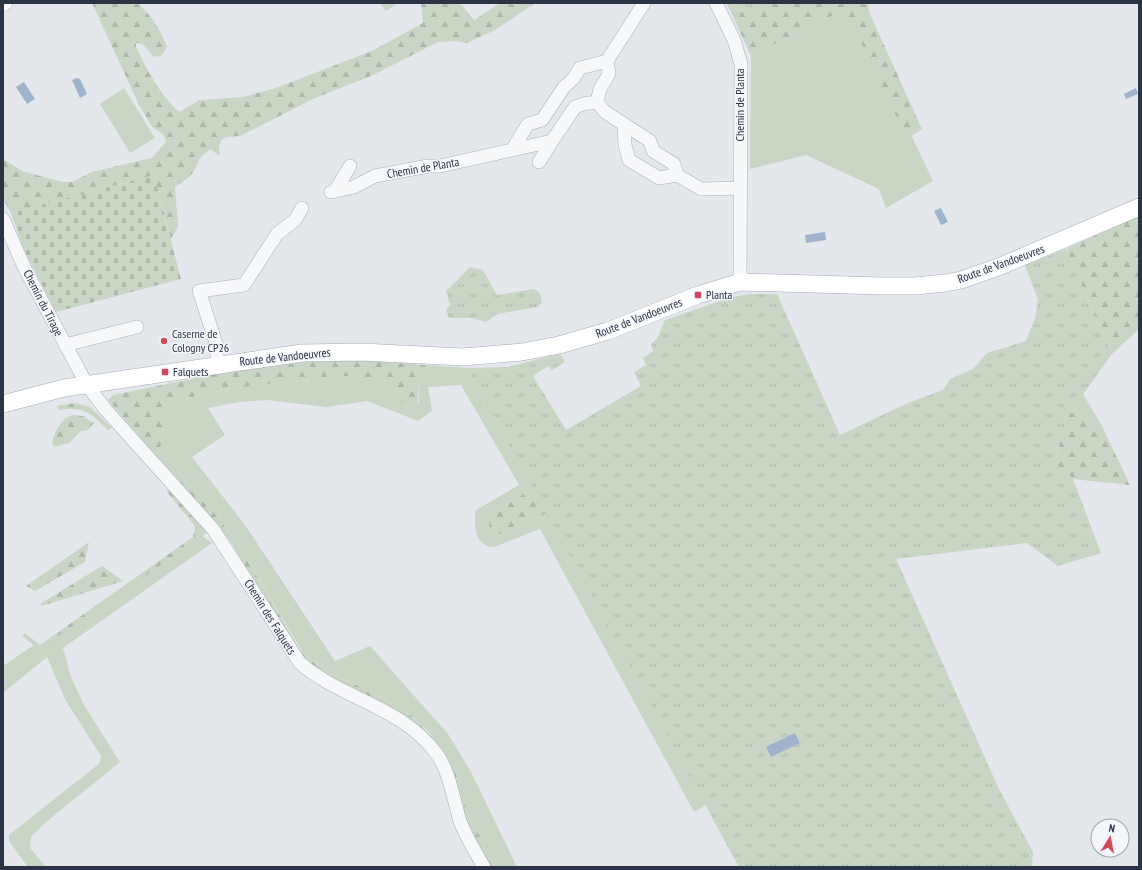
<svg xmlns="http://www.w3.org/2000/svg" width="1142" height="870" viewBox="0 0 1142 870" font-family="'PT Sans Narrow',sans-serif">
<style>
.grass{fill:#c9d6c5}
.forest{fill:url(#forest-firs)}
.cemetery{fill:url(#cemetery-stones)}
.park{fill:url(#park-tufts)}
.water{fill:#9fb4cc}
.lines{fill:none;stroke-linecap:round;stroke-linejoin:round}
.minor-casing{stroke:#a9aeb7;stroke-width:14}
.major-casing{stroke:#a3abb8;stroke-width:18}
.minor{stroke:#f7f8fa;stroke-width:13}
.major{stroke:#fff;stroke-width:17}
.poi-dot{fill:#d1495b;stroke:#f4f6f9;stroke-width:1.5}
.labels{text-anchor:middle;stroke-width:3;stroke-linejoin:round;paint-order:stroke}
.street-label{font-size:12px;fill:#2b3445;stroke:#f4f6f9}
.poi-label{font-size:12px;fill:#2b3445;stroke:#f4f6f9;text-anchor:start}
</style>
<defs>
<pattern id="forest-firs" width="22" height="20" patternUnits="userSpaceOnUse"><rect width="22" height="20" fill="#c9d6c5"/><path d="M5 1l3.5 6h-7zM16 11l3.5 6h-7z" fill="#adb8ab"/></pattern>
<pattern id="cemetery-stones" width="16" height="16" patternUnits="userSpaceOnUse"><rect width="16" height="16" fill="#c9d6c5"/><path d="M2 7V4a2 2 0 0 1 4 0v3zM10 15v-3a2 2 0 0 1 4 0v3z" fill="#adb8ab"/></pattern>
<pattern id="park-tufts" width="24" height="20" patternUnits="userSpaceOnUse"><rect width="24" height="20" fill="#c9d6c5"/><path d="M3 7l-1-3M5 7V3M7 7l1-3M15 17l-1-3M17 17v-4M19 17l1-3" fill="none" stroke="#adb8ab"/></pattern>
</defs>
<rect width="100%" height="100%" fill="#e4e7ec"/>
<path class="grass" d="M 380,3 L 398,3 L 386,11 Z
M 850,7 L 933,181 L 886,208 L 879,189 L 806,155 L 750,169 L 751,56 Z
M 124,88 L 155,138 L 130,153 L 100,104 Z
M 427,365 L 467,368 L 533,488 L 491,515 L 508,533 L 547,513 L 706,805 L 694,812 L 540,529 L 494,547 C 475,547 473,525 476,510 L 519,485 L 461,385 L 428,387 L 432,411 L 418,421 L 367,401 L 327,407 L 267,400 L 239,402 L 208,408 L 225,435 L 192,457 L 245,525 L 335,661 L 370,646 L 448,734 L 471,772 L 517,867 L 503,867 L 476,831 L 469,818 L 457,777 L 430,733 L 412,716 L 394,704 L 332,673 L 303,653 L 239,545 L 209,506 L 166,458 L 161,460 L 155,455 L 160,450 L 168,405 C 213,388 264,384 312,380 C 331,378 355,372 373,379 C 388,385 396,398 407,409 L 419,403 L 418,374 Z
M 1083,394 L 1102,426 L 1070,412 Z
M 202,536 L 212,543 L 63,648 L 71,677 L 84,705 L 120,762 L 45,823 L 31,837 L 30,848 L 46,867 L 28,867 L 9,841 L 9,835 L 100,763 L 101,756 L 66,701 L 47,657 L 3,693 L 3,666 L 34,645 L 39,648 Z"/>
<path class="forest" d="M 92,3 L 137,3 C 150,13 162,32 167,47 L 162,55 L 154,57 L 143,44 L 136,43 L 136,47 C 148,71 159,94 179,112 L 200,100 L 243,97 L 273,89 L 372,51 L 423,23 L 421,3 L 460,3 L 474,20 L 500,3 L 535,3 L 497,29 L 467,43 L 457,41 L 438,42 L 371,76 L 315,98 L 240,136 L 226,137 L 221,140 L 219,147 L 220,154 L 218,155 L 211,149 C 198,158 201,157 195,169 C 191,177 182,182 175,187 L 178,227 L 171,239 L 154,175 L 11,213 L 3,199 L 3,159 L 22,171 L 62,182 L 72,182 L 92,172 L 152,158 L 166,142 L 163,134 L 153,128 L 139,105 Z
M 727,3 L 868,3 L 869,12 L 922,129 L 907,139 L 876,72 L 844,10 L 751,56 Z
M 1139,216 L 1139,329 L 1112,354 L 1066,249 Z
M 356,360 L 427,365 L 418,374 L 418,408 L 416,410 L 407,409 C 396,398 388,385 373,379 C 355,372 331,378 312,380 C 264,384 213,388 168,405 L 160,450 L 155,455 L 108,400 L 113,395 L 236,370 L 304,362 Z
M 74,403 L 90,407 L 112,428 L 108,430 C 90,413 85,406 58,410 L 57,406 Z
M 1070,412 L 1102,426 L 1130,485 L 1073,479 L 1057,465 C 1058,447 1060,426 1070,412 Z
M 72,415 L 83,416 L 94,423 L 88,430 L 81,431 L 69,443 L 54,447 L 52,443 C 55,432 60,419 72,415 Z
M 166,458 L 209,506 L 239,545 L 302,653 L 332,673 L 394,704 L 412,716 L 441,746 L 450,760 L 457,777 L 469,818 L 476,831 L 503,867 L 490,867 L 468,828 L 456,783 L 415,724 L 406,716 L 312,667 L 292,645 L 230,541 L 218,526 L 161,460 Z
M 533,488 L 547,513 L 508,533 L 493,534 C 488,528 488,523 491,515 Z
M 169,490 L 207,533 L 39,649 L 22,636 L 25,633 L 40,645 L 193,537 L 195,526 L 167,492 Z
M 89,542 L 85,562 L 35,591 L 26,586 Z
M 102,566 L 123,581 L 42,606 L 40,604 Z"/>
<path class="cemetery" d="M 154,175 L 181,279 L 56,312 L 24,250 L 11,213 Z"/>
<path class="park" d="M 727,3 L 764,3 L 733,16 Z
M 1066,249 L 1112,354 L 1066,418 L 1058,446 L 1057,464 L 1073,479 L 1101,553 L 1058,566 L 1027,543 L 896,559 L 999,789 L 1033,852 L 1032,867 L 739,867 L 467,368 L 508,367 L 558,354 L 561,355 L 565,362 L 552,370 L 548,366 L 533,376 L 566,430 L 641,386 L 634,372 L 646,365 L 643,358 L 653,351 L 651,344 L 657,339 L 665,320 L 729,298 L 749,294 L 777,294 L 840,435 L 908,403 L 943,390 L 950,379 L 973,369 L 987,353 L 1026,341 L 1035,318 L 1038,300 L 1025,265 Z
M 470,267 L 483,270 L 497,295 L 534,289 L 540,293 L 542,303 L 537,307 L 497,314 L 486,322 L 472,318 L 449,318 L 446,310 L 450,305 L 446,291 Z"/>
<path class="water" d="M 77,78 L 80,79 L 87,94 L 80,98 L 72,80 Z
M 24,82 L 35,99 L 27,104 L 16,87 Z
M 1136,88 L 1138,94 L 1126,99 L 1124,94 Z
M 941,208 L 948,222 L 941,225 L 934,211 Z
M 825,232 L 826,240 L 806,243 L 805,235 Z
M 795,733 L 800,743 L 771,757 L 766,747 Z"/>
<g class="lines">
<g class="minor-casing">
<path id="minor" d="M 716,3 L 734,40 L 741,64 L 740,282
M 3,5 L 6,3
M 597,102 L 605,112 L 650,141 L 653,151 L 674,164 L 677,175 L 701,189 L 740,188
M 624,124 L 625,145 L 629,160 L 659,178 L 677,175
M 512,150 L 552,141 L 575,107 L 583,104 L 597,102 L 600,89 L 609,74 L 607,61
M 539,162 L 552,141
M 335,191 L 350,166
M 331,192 L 354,187 L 375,176 L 428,166 L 440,166 L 512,150 L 528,124 L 542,120 L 564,87 L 573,79 L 580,68 L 607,61 L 644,3
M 3,219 L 25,269 L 87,385 L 105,409 L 213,529 L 300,663 C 341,699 401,706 436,753 C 450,772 453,798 460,821 C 466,837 475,852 484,867
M 65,345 L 137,327
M 217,364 L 217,346 L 199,291 L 244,285 L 277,234 L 295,220 L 302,208"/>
</g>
<g class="major-casing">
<path id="major" d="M 3,404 L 64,388 L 302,353 L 361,352 L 463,357 L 522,352 L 559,345 L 608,331 L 698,295 L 740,282 L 882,286 L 915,286 L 945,283 L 961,280 L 1001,266 L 1139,207"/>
</g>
<use href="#minor" class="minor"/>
<use href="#major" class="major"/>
</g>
<g class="poi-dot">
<rect x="694" y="291" width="8" height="8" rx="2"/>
<circle cx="164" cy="341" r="4"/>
<rect x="161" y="368" width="8" height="8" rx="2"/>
</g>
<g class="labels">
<g class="street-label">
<text transform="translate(740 105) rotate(-90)" y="4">Chemin de Planta</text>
<text transform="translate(423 168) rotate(-10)" y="4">Chemin de Planta</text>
<text transform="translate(1001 264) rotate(-20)" y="4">Route de Vandoeuvres</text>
<text transform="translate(43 303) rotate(63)" y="4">Chemin du Tirage</text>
<text transform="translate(639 318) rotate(-21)" y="4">Route de Vandoeuvres</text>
<text transform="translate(285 357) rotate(-6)" y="4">Route de Vandoeuvres</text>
<text transform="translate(270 617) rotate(58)" y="4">Chemin des Falquets</text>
</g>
<g class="poi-label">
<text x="706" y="299">Planta</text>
<text x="172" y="338">Caserne de<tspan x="172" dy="14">Cologny CP26</tspan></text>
<text x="173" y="376">Falquets</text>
</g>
</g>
<rect width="1142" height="870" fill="none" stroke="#2b3445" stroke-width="8"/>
<g transform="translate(1110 838) rotate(11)"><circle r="19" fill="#f4f6f9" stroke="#a4a8b1"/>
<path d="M0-3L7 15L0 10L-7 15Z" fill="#d1495b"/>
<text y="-6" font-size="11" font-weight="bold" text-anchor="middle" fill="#2b3445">N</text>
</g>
</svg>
